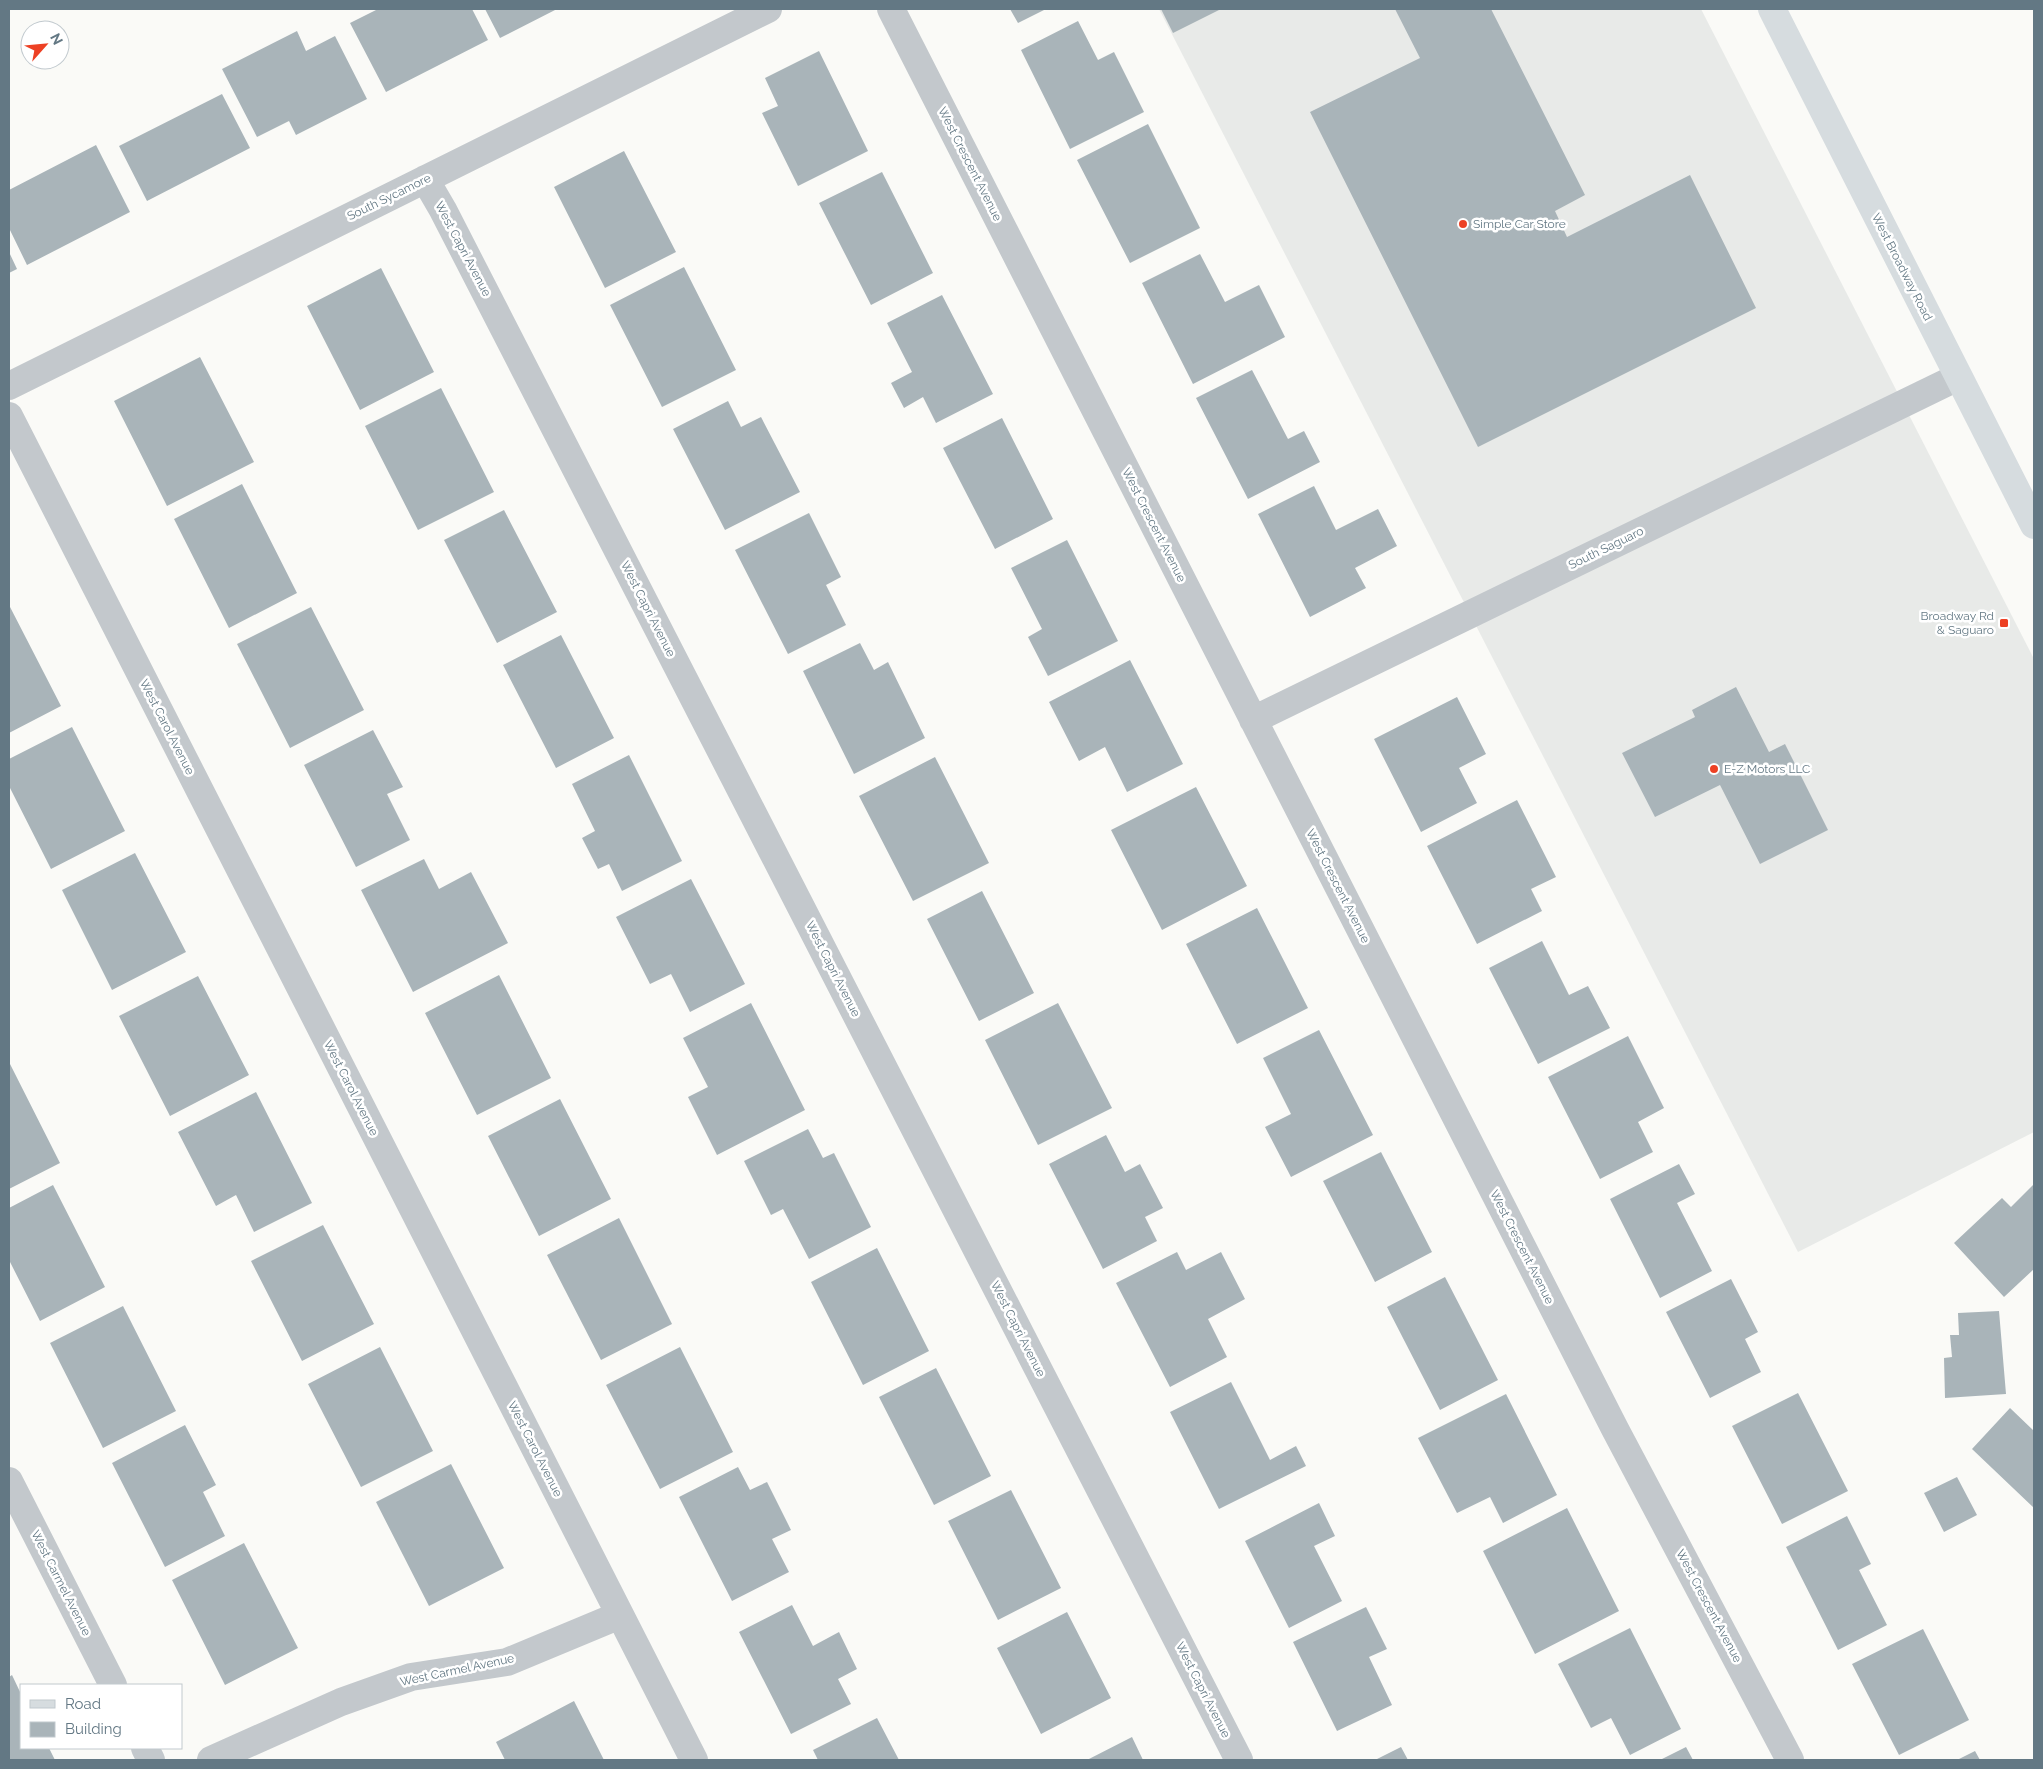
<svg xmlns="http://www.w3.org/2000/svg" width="2043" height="1769" viewBox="0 0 2043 1769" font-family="Raleway,sans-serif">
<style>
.built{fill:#e8eae8}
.building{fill:#a9b4b9}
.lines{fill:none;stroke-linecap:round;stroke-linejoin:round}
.minor{stroke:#c3c8cc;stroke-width:28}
.major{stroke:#d6dcdf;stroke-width:28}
.poi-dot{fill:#ed4124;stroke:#fff;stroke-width:2}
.labels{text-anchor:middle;stroke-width:5;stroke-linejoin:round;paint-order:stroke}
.street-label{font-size:12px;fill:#637884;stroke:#fff}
.poi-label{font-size:12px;fill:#637884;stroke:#fff;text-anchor:start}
</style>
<rect width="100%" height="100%" fill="#fafaf7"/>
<path class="built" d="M 1159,9 L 1701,9 L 2034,659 L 2034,1132 L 1798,1252 Z"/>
<path class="building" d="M 378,9 L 472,9 L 488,40 L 386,92 L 350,23 Z
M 485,9 L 557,9 L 500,38 Z
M 1010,9 L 1046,9 L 1018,23 Z
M 1161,9 L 1221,9 L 1173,33 Z
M 1395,9 L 1491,9 L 1585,195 L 1555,211 L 1567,237 L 1690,175 L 1756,308 L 1478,447 L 1310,112 L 1420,58 Z
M 1078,21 L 1098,60 L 1114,52 L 1144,112 L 1070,149 L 1021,50 Z
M 297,31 L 306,51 L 335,36 L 367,99 L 296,135 L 289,121 L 257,137 L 222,69 Z
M 819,51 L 868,151 L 798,186 L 762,113 L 778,106 L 765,78 Z
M 222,94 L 250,148 L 147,201 L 119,146 Z
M 1148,124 L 1200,228 L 1130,263 L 1077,160 Z
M 96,145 L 130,212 L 27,265 L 9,228 L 9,190 Z
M 624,151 L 676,252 L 605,288 L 554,187 Z
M 882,172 L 933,273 L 871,305 L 819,203 Z
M 9,252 L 17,269 L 9,273 Z
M 1200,254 L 1225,302 L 1259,285 L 1285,337 L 1193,384 L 1142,283 Z
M 684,267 L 736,370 L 662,407 L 610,305 Z
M 381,268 L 434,372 L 360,410 L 307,306 Z
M 942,295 L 993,394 L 936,423 L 923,397 L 904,408 L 891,383 L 912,372 L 887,323 Z
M 200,357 L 254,462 L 167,506 L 114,401 Z
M 1252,370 L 1288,439 L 1304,431 L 1320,462 L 1248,499 L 1196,398 Z
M 441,388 L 494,492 L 418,530 L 365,426 Z
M 728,401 L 741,427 L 761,417 L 800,492 L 725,530 L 673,429 Z
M 1002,418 L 1053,519 L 995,549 L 943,448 Z
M 242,484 L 297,593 L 229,628 L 174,519 Z
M 1314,486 L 1336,530 L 1378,509 L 1397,546 L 1355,568 L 1366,588 L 1310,617 L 1258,514 Z
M 504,510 L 557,612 L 497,643 L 444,540 Z
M 809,513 L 841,577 L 826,585 L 846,625 L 788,654 L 735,550 Z
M 1067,540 L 1118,641 L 1048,676 L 1028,637 L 1042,629 L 1011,568 Z
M 9,605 L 61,706 L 9,733 Z
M 311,607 L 364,710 L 290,748 L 237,644 Z
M 561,635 L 614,738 L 556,768 L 503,665 Z
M 860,643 L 874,670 L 888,662 L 925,738 L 854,774 L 803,671 Z
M 1130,660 L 1183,764 L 1127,792 L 1105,747 L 1079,761 L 1049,702 Z
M 1736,687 L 1769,752 L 1785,744 L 1828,830 L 1760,864 L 1720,785 L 1655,817 L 1622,753 L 1695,717 L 1692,710 Z
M 1457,697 L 1486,754 L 1459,768 L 1477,803 L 1421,832 L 1374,739 Z
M 72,727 L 125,831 L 51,869 L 9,786 L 9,759 Z
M 373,730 L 403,787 L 387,794 L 410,840 L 356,867 L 304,765 Z
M 629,755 L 682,861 L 622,891 L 609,864 L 598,869 L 582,838 L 595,831 L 572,784 Z
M 935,757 L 989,863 L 913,901 L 859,796 Z
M 1196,787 L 1247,886 L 1162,930 L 1111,830 Z
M 1517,800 L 1556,877 L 1531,889 L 1542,911 L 1477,944 L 1427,846 Z
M 135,853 L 186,952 L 112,990 L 62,890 Z
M 424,859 L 439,889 L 471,872 L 508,943 L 413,992 L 361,890 Z
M 691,879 L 745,984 L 690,1012 L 671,974 L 650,984 L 616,917 Z
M 982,891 L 1034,993 L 979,1021 L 927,919 Z
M 1257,908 L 1308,1008 L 1237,1044 L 1186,944 Z
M 1542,941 L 1569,995 L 1588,986 L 1610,1028 L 1538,1064 L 1489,968 Z
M 499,975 L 551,1078 L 477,1115 L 425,1013 Z
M 198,976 L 249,1075 L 170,1116 L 119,1016 Z
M 751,1003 L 805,1110 L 717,1155 L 688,1097 L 708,1087 L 683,1038 Z
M 1058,1003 L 1112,1108 L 1038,1145 L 985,1040 Z
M 1319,1030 L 1373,1135 L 1291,1177 L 1265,1127 L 1291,1114 L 1263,1058 Z
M 1628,1036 L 1664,1108 L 1638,1122 L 1653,1152 L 1600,1179 L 1548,1077 Z
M 9,1062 L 60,1163 L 9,1189 Z
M 256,1092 L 312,1203 L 254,1232 L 236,1195 L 216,1206 L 178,1132 Z
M 560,1099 L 611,1199 L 539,1236 L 488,1136 Z
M 808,1129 L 823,1158 L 834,1153 L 871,1227 L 809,1259 L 783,1209 L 771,1215 L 744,1161 Z
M 1106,1135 L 1125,1172 L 1140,1164 L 1163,1208 L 1145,1217 L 1157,1241 L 1103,1269 L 1049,1164 Z
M 1381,1152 L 1432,1252 L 1375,1282 L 1323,1181 Z
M 1679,1164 L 1695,1194 L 1677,1203 L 1712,1271 L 1660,1298 L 1610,1199 Z
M 2034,1184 L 2034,1269 L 2004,1297 L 1954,1243 L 2002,1198 L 2011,1207 Z
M 53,1185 L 105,1287 L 40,1321 L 9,1260 L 9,1208 Z
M 619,1218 L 672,1324 L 601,1360 L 547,1255 Z
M 323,1225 L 374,1324 L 302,1361 L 251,1261 Z
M 877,1248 L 929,1351 L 863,1385 L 811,1282 Z
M 1177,1252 L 1186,1270 L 1221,1252 L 1245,1299 L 1208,1319 L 1227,1357 L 1170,1387 L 1116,1283 Z
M 1445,1277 L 1498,1380 L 1440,1410 L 1387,1307 Z
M 1731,1279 L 1758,1332 L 1745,1339 L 1761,1372 L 1710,1398 L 1666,1312 Z
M 123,1306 L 176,1411 L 103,1448 L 50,1343 Z
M 1999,1311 L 2006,1394 L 1945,1398 L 1944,1358 L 1952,1357 L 1950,1335 L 1959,1335 L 1958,1313 Z
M 380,1347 L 433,1451 L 361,1487 L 308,1384 Z
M 680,1347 L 733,1452 L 660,1489 L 606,1385 Z
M 936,1368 L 991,1476 L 934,1505 L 879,1397 Z
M 1231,1382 L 1270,1460 L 1296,1446 L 1306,1466 L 1219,1509 L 1170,1412 Z
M 1798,1393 L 1848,1491 L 1782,1524 L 1732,1426 Z
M 1506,1394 L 1557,1495 L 1503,1523 L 1490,1497 L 1457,1513 L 1418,1438 Z
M 2010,1408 L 2034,1431 L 2034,1508 L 1972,1449 Z
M 185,1425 L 216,1485 L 203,1492 L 225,1536 L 165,1567 L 112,1463 Z
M 451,1464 L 504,1568 L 429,1606 L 376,1502 Z
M 738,1467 L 750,1490 L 767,1482 L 791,1530 L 772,1539 L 789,1572 L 732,1601 L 679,1497 Z
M 1957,1477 L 1977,1515 L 1944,1532 L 1924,1493 Z
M 1011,1490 L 1061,1588 L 998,1620 L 948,1521 Z
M 1319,1503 L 1335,1536 L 1314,1546 L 1342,1601 L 1289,1628 L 1245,1541 Z
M 1567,1508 L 1619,1611 L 1535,1654 L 1483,1551 Z
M 1847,1516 L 1871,1564 L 1859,1570 L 1887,1625 L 1838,1650 L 1786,1547 Z
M 244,1543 L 298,1648 L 225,1685 L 172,1580 Z
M 792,1605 L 813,1646 L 839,1632 L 857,1669 L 838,1679 L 851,1704 L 791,1734 L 739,1632 Z
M 1366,1607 L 1387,1649 L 1369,1657 L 1392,1705 L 1337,1731 L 1293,1642 Z
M 1067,1612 L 1111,1698 L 1041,1734 L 997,1648 Z
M 1630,1628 L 1681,1729 L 1630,1755 L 1611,1718 L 1591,1728 L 1558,1664 Z
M 1923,1629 L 1969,1720 L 1899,1755 L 1852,1664 Z
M 12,1675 L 21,1694 L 21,1748 L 49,1748 L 55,1760 L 9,1760 L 9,1677 Z
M 574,1701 L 604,1760 L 505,1760 L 496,1742 Z
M 877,1718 L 899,1760 L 818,1760 L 813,1750 Z
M 1132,1737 L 1143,1760 L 1087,1760 Z
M 1401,1747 L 1408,1760 L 1375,1760 Z
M 1686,1747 L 1693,1760 L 1660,1760 Z
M 1975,1751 L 1980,1760 L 1957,1760 Z"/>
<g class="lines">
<path class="minor" d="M 891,9 L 1615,1429 L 1790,1760
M 425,179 L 443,210 L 1239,1760
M 9,386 L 768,9
M 9,416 L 694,1760
M 1253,720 L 1958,377
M 9,1481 L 113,1685
M 145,1748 L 151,1760
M 211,1760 L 341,1702 L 411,1677 L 507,1662 L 620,1615"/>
<path class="major" d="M 1772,9 L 2034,525"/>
</g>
<g class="poi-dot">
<circle cx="1463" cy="224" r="5"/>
<rect x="1999" y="618" width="10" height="10" rx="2.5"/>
<circle cx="1714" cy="769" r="5"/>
</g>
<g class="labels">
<g class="street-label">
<text transform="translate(970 164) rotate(63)" y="4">West Crescent Avenue</text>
<text transform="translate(389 197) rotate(-26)" y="4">South Sycamore</text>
<text transform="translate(463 249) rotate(62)" y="4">West Capri Avenue</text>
<text transform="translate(1902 267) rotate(63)" y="4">West Broadway Road</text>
<text transform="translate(1154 525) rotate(63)" y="4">West Crescent Avenue</text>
<text transform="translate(1606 548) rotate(-26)" y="4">South Saguaro</text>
<text transform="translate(648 609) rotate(63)" y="4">West Capri Avenue</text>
<text transform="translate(167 727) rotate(63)" y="4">West Carol Avenue</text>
<text transform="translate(1338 886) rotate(63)" y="4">West Crescent Avenue</text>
<text transform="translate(833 969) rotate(63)" y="4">West Capri Avenue</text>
<text transform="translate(351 1088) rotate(63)" y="4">West Carol Avenue</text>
<text transform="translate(1522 1247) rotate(63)" y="4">West Crescent Avenue</text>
<text transform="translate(1018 1329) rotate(63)" y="4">West Capri Avenue</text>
<text transform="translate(535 1449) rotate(63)" y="4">West Carol Avenue</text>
<text transform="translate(61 1583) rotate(63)" y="4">West Carmel Avenue</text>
<text transform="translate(1709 1606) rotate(62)" y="4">West Crescent Avenue</text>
<text transform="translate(457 1670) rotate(-12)" y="4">West Carmel Avenue</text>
<text transform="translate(1203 1690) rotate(63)" y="4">West Capri Avenue</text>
</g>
<g class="poi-label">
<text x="1473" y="228">Simple Car Store</text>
<text x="1994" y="620" text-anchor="end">Broadway Rd<tspan x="1994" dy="14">&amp; Saguaro</tspan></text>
<text x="1724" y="773">E-Z Motors LLC</text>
</g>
</g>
<rect width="2043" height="1769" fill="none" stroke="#637884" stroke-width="20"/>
<rect x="20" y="1684" width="162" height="65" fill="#ffffff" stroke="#c1c9ce"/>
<rect x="30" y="1700" width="25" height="8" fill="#d6dcdf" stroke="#c1c9ce"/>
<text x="65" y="1709" font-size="15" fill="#637884">Road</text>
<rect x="30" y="1722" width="25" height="15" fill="#a9b4b9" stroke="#c1c9ce"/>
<text x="65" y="1734" font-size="15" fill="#637884">Building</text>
<g transform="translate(45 45) rotate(63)"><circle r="24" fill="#ffffff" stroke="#c1c9ce"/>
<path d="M0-4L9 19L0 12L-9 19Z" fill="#ed4124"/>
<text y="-8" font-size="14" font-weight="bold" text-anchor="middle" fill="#637884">N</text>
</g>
</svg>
